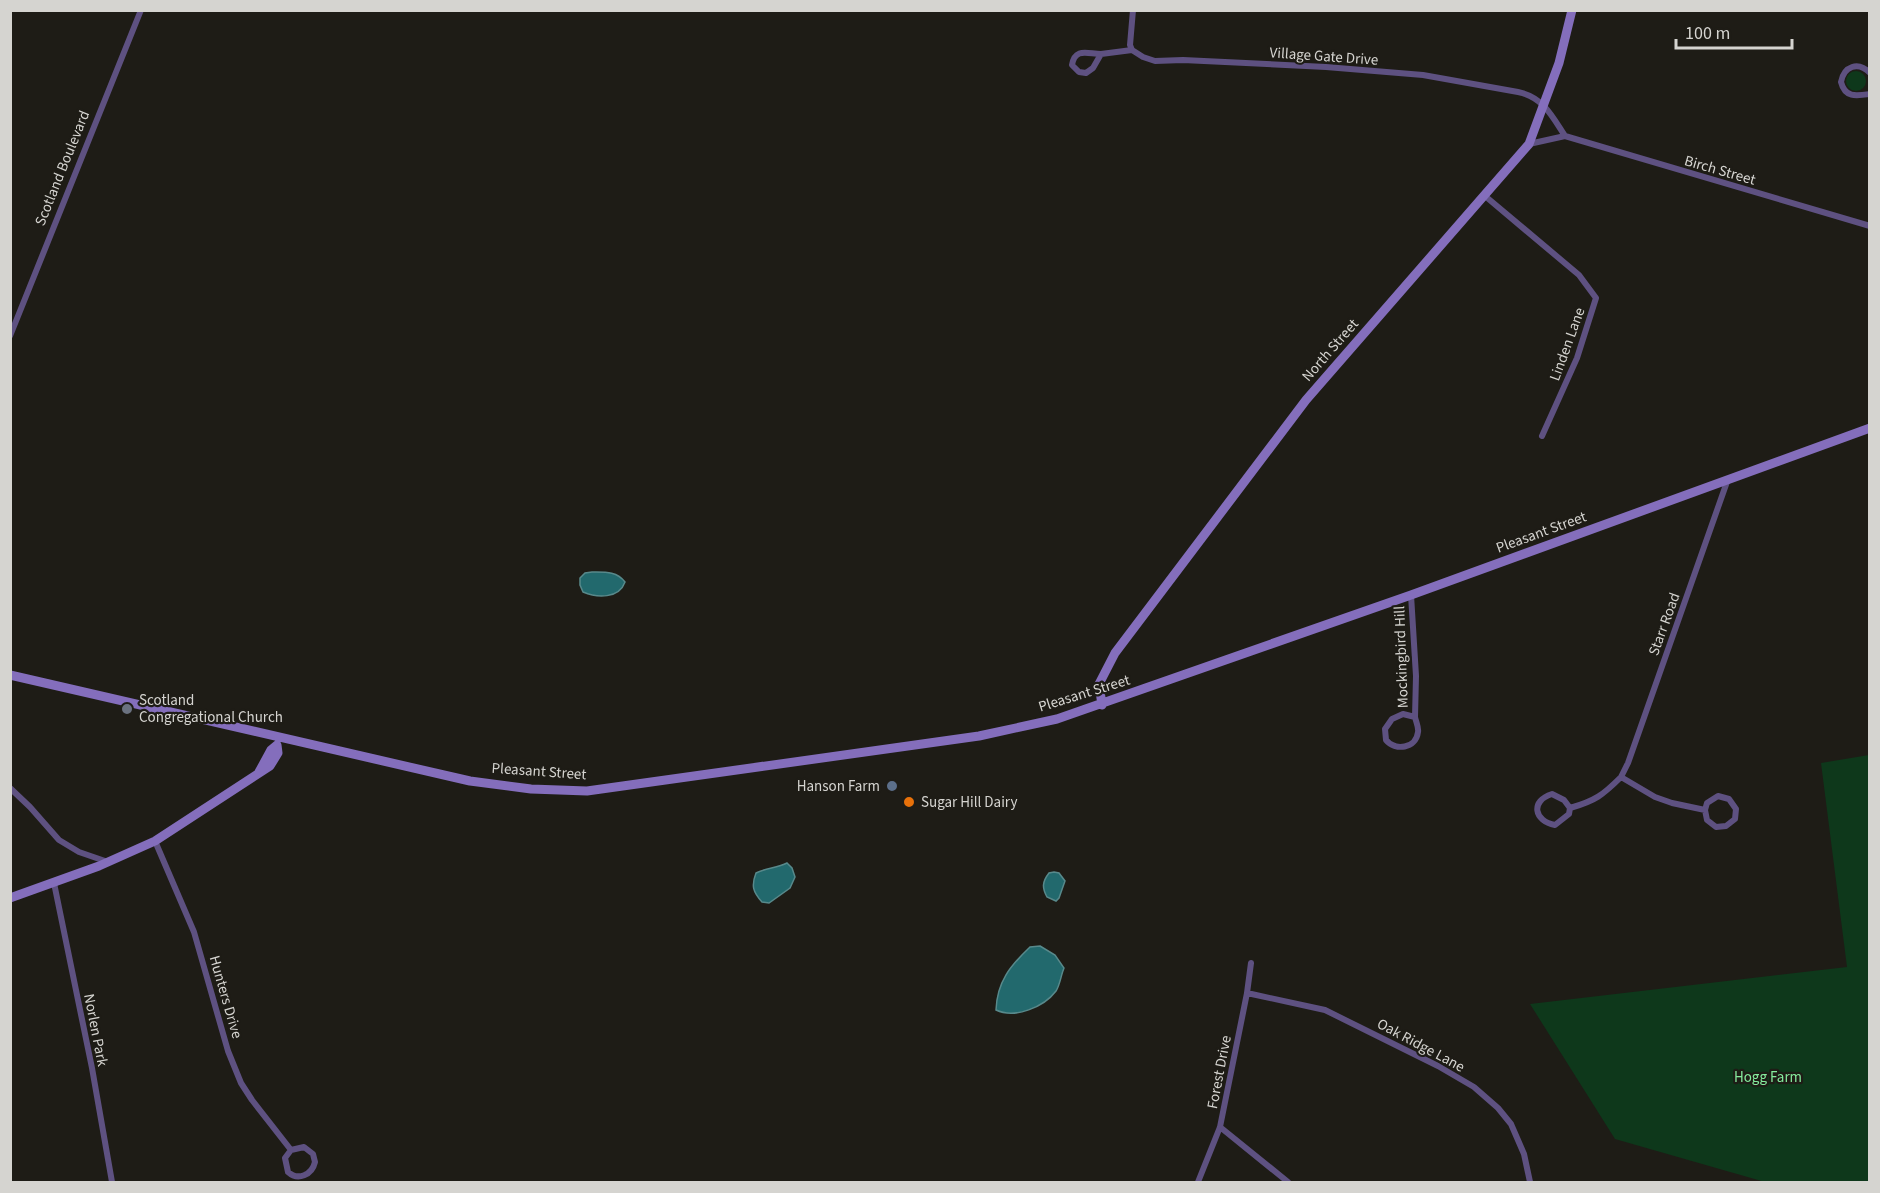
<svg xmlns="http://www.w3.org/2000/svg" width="1880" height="1193" viewBox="0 0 1880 1193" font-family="'Source Sans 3',sans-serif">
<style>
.green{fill:#0e381b}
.water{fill:#22696d;stroke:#58898b;stroke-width:1.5}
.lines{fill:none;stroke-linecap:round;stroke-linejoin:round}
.street{stroke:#5e5181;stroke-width:6}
.secondary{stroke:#846ebc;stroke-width:9}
.worship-dot{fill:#6b7280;stroke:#1e1c16;stroke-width:2}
.service-dot{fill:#5c6f8a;stroke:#1e1c16;stroke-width:2}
.food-dot{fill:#e8710a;stroke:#1e1c16;stroke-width:2}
.labels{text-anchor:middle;stroke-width:4.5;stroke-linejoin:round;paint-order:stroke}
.street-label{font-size:15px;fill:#d5d4d0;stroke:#1e1c16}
.poi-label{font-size:15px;fill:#d5d4d0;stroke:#1e1c16;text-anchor:start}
.park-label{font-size:15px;fill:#85eb9d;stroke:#1e1c16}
</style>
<rect width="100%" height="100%" fill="#1e1c16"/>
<path class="green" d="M1846 81a10 10 0 1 1 20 0a10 10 0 1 1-20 0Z
M 1869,755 L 1869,1182 L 1765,1182 L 1615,1139 L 1530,1004 L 1847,967 L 1821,763 Z"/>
<path class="water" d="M 592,572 C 605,572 617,571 625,582 C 619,599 597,598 583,592 L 580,585 L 580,578 L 585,573 Z
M 787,863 L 792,868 L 795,877 L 790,888 L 769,903 L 762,902 C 753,892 751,886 756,873 C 766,868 777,868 787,863 Z
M 1054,872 L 1059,873 L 1065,881 L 1059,898 L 1056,901 L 1047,897 C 1042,888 1042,882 1049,873 Z
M 1040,946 L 1055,955 L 1064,968 C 1061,975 1060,985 1056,991 C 1044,1007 1015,1019 996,1010 C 997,982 1010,966 1030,947 Z"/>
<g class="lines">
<path class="street" d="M 1132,50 L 1130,45 L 1133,10
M 1101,54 C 1088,54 1075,47 1072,65 L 1079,72 L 1086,73 L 1093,68 L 1101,54 L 1132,50 L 1143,57 L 1155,61 L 1183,60 L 1326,67 L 1423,75 L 1518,92 C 1543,97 1552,116 1565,136 L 1870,226
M 1870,73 C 1858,61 1844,66 1841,82 C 1845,98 1856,96 1870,94
M 1529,144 L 1565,136
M 1485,196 L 1579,275 L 1596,298 L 1577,358 L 1542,436
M 10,336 L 141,10
M 1411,595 L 1416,676 L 1415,717
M 1403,714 L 1415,717 C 1416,722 1419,728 1418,732 C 1416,749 1395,751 1386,740 L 1385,729 L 1392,719 Z
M 1621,777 L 1628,763 L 1728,479
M 10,788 L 30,807 L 59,840 L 79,852 L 108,862
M 1570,808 L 1569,814 L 1555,825 C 1534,821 1530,801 1552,794 L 1564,800 L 1570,808 C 1595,801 1603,795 1621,777 L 1655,797 L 1672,803 L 1705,810 L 1707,803 L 1718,796 L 1729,799 L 1736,809 L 1735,819 L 1726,826 L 1716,827 L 1707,820 L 1705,810
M 155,841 L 194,932 L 228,1051 L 241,1083 L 252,1100 L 291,1150 L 304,1147 L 313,1154 L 315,1162 C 312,1175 298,1181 288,1172 L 285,1158 L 291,1150
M 54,883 L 92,1068 L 112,1182
M 1247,993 L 1325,1010 L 1438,1066 L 1474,1087 L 1498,1108 L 1511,1124 L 1524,1154 L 1530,1182
M 1220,1127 L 1288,1182
M 1198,1182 L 1220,1127 L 1247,993 L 1251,963"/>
<path class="secondary" d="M 10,675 L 470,781 L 531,789 L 587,791 L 979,736 L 1057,719 L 1411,595 L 1870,428
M 1102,705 L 1099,684 L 1115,653 L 1306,400 L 1529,144 L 1559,63 L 1572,10
M 10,898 L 99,866 L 155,841 L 270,766 L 278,753 L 277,745 L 271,750 L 259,772"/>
</g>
<circle class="worship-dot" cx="127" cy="709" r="6"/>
<circle class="service-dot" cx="892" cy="786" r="6"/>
<circle class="food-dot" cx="909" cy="802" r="6"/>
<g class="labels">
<g class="street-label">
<text transform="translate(1324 56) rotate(4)" y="5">Village Gate Drive</text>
<text transform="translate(62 168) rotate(-68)" y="5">Scotland Boulevard</text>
<text transform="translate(1720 170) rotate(16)" y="5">Birch Street</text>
<text transform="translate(1567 344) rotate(-70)" y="5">Linden Lane</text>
<text transform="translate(1330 350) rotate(-49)" y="5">North Street</text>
<text transform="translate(1541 532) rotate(-20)" y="5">Pleasant Street</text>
<text transform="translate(1664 624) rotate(-70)" y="5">Starr Road</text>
<text transform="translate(1401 657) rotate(-92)" y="5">Mockingbird Hill</text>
<text transform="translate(1084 693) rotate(-17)" y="5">Pleasant Street</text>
<text transform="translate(539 771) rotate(4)" y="5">Pleasant Street</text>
<text transform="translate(226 997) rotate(74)" y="5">Hunters Drive</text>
<text transform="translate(96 1030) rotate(79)" y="5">Norlen Park</text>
<text transform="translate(1421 1045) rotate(28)" y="5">Oak Ridge Lane</text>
<text transform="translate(1219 1072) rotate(-79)" y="5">Forest Drive</text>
</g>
<g class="poi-label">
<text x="139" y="705">Scotland<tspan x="139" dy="17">Congregational Church</tspan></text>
<text x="880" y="791" text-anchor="end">Hanson Farm</text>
<text x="921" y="807">Sugar Hill Dairy</text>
</g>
<g class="park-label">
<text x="1768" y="1082">Hogg Farm</text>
</g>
</g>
<rect width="1880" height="1193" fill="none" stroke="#d5d4d0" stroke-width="24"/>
<path d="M1676 39v9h116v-9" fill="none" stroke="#d5d4d0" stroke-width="3"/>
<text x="1685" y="39" font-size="18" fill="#d5d4d0" stroke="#1e1c16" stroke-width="4.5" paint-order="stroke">100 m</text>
</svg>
